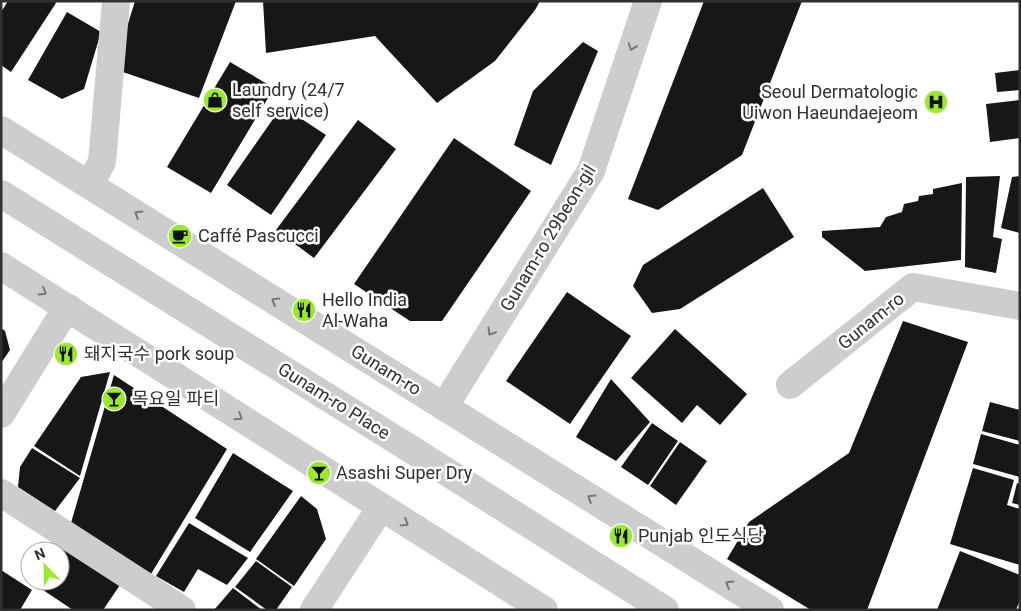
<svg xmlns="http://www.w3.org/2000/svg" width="1021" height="611" viewBox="0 0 1021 611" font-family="Roboto,'Noto Sans KR',sans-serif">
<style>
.building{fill:#171717}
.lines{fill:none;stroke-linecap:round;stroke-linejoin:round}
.minor{stroke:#cdcdcd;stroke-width:28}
.oneway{stroke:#777}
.labels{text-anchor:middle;stroke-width:5;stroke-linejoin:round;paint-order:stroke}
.poi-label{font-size:18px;fill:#303030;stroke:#fff;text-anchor:start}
.street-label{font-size:18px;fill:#303030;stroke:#fff}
</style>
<rect width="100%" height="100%" fill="#fff"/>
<path class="building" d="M 8,1 L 54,1 L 56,3 L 11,72 L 1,65 L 1,12 Z
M 135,1 L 236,1 L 199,98 L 114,69 Z
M 263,1 L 540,1 L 535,10 L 495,61 L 437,103 L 375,36 L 266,53 Z
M 704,1 L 802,1 L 742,155 L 658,210 L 628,199 Z
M 67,12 L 101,32 L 84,89 L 62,99 L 28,80 Z
M 583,42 L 598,51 L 551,165 L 514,145 L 533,91 Z
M 230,62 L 274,88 L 211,193 L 167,167 Z
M 1020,70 L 1020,90 L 997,92 L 995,73 Z
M 1020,100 L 1020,138 L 990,142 L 986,104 Z
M 282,106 L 326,135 L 271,215 L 227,185 Z
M 358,120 L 396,149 L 314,258 L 276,230 Z
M 454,138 L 531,191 L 442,321 L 410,321 L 354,284 Z
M 1000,176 L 993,237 L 1002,239 L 996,273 L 965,267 L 966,177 Z
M 1020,176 L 1020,233 L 1001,228 L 1012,177 Z
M 962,183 L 961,260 L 865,271 L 822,237 L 822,231 L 880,227 L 886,217 L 902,212 L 904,204 L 918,201 L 919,196 L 933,194 L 933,189 Z
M 763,188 L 794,237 L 680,309 L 652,313 L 633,286 L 643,265 Z
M 567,292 L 631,336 L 570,424 L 506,381 Z
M 903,321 L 968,342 L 867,610 L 811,610 L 727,559 L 749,522 L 849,453 Z
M 1,328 L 5,331 L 10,350 L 1,363 Z
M 675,329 L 747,394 L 720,425 L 697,405 L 682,423 L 631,378 Z
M 110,372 L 80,476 L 34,446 L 81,377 Z
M 114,375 L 227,449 L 151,574 L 71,523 Z
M 611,379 L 650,422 L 616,461 L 576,437 Z
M 990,402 L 1020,410 L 1020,441 L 982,431 Z
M 652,423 L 678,441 L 648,485 L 621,467 Z
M 981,434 L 1020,445 L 1020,477 L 973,464 Z
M 680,442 L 707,461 L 676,505 L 650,486 Z
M 32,448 L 80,478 L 55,511 L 18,487 L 20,467 Z
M 233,453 L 293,491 L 250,552 L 195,518 Z
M 973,468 L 1014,480 L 1007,505 L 1020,509 L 1020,565 L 950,544 Z
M 1017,483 L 1020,484 L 1020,505 L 1012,503 Z
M 301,496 L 317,509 L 326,539 L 294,586 L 256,559 Z
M 189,523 L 248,558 L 227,585 L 198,569 L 184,592 L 156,576 Z
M 64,547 L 120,585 L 103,610 L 73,610 L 37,586 L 41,581 L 60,581 L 60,553 Z
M 960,551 L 1020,575 L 1020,600 L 1016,610 L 937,610 Z
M 256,561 L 292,587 L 276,610 L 267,610 L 235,587 Z
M 1,570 L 32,590 L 20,610 L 1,610 Z
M 233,588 L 262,610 L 214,610 Z"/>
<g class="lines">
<path class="minor" d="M 1,130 L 770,610
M 90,184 L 102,162 L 116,1
M 1,194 L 417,453 L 665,610
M 1,266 L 544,610
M 790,385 L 913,287 L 1020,306
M 444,407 L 591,171 L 648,1
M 1,414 L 58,322 L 69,308
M 1,493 L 182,610
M 314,610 L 381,507"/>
</g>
<defs><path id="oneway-chevron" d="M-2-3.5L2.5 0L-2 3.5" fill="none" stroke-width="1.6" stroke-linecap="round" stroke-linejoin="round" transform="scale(1.25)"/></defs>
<g class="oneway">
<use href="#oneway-chevron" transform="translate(632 47) rotate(109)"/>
<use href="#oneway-chevron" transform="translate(138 214) rotate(-148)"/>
<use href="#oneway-chevron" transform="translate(43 292) rotate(32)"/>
<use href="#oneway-chevron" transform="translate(275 301) rotate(-148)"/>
<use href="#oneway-chevron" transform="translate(491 332) rotate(122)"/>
<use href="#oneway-chevron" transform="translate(239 417) rotate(33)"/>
<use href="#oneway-chevron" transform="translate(591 498) rotate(-148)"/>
<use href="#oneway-chevron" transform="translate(405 523) rotate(32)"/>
<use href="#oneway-chevron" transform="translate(729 584) rotate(-148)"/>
</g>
<defs>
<g id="shop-disc" transform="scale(1.25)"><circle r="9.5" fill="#9ae831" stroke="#fff"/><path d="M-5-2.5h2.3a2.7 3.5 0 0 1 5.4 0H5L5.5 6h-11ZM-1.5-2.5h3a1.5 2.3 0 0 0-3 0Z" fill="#111"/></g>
<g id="hospital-disc" transform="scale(1.25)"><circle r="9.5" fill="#9ae831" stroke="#fff"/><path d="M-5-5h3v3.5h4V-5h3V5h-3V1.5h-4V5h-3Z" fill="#111"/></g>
<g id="cafe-disc" transform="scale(1.25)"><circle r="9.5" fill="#9ae831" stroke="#fff"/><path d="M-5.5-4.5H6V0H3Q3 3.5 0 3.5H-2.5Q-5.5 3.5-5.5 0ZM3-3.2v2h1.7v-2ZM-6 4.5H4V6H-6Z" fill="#111"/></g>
<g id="restaurant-disc" transform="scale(1.25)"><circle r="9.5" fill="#9ae831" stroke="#fff"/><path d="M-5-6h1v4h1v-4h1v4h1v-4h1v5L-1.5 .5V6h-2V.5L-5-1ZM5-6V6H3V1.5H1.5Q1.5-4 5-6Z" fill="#111"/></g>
<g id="bar-disc" transform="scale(1.25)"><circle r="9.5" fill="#9ae831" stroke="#fff"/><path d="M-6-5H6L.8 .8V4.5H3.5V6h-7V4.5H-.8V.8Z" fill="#111"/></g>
</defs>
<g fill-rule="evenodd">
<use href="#shop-disc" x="215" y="100"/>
<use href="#hospital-disc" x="936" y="102"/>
<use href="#cafe-disc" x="180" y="236"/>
<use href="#restaurant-disc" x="304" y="310"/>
<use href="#restaurant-disc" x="66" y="354"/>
<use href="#bar-disc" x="114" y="399"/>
<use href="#bar-disc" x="319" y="473"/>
<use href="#restaurant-disc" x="621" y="536"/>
</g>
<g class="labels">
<g class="poi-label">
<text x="232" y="96">Laundry (24/7<tspan x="232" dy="21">self service)</tspan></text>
<text x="918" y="98" text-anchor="end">Seoul Dermatologic<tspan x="918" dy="21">Uiwon Haeundaejeom</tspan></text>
<text x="198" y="242">Caffé Pascucci</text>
<text x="322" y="306">Hello India<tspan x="322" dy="21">Al-Waha</tspan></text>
<text x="84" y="360">돼지국수 pork soup</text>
<text x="132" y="405">목요일 파티</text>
<text x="336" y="479">Asashi Super Dry</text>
<text x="638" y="542">Punjab 인도식당</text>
</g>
<g class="street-label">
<text transform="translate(548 238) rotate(-59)" y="6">Gunam-ro 29beon-gil</text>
<text transform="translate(871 321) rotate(-39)" y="6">Gunam-ro</text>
<text transform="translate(386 370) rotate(32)" y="6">Gunam-ro</text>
<text transform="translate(334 401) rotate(32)" y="6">Gunam-ro Place</text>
</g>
</g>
<rect width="1021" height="611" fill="none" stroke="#303030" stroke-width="5"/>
<g transform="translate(45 566) rotate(337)"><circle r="24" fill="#ffffff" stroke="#acacac"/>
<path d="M0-4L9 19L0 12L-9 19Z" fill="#9ae831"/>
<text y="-8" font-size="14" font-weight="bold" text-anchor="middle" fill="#303030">N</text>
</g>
</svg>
